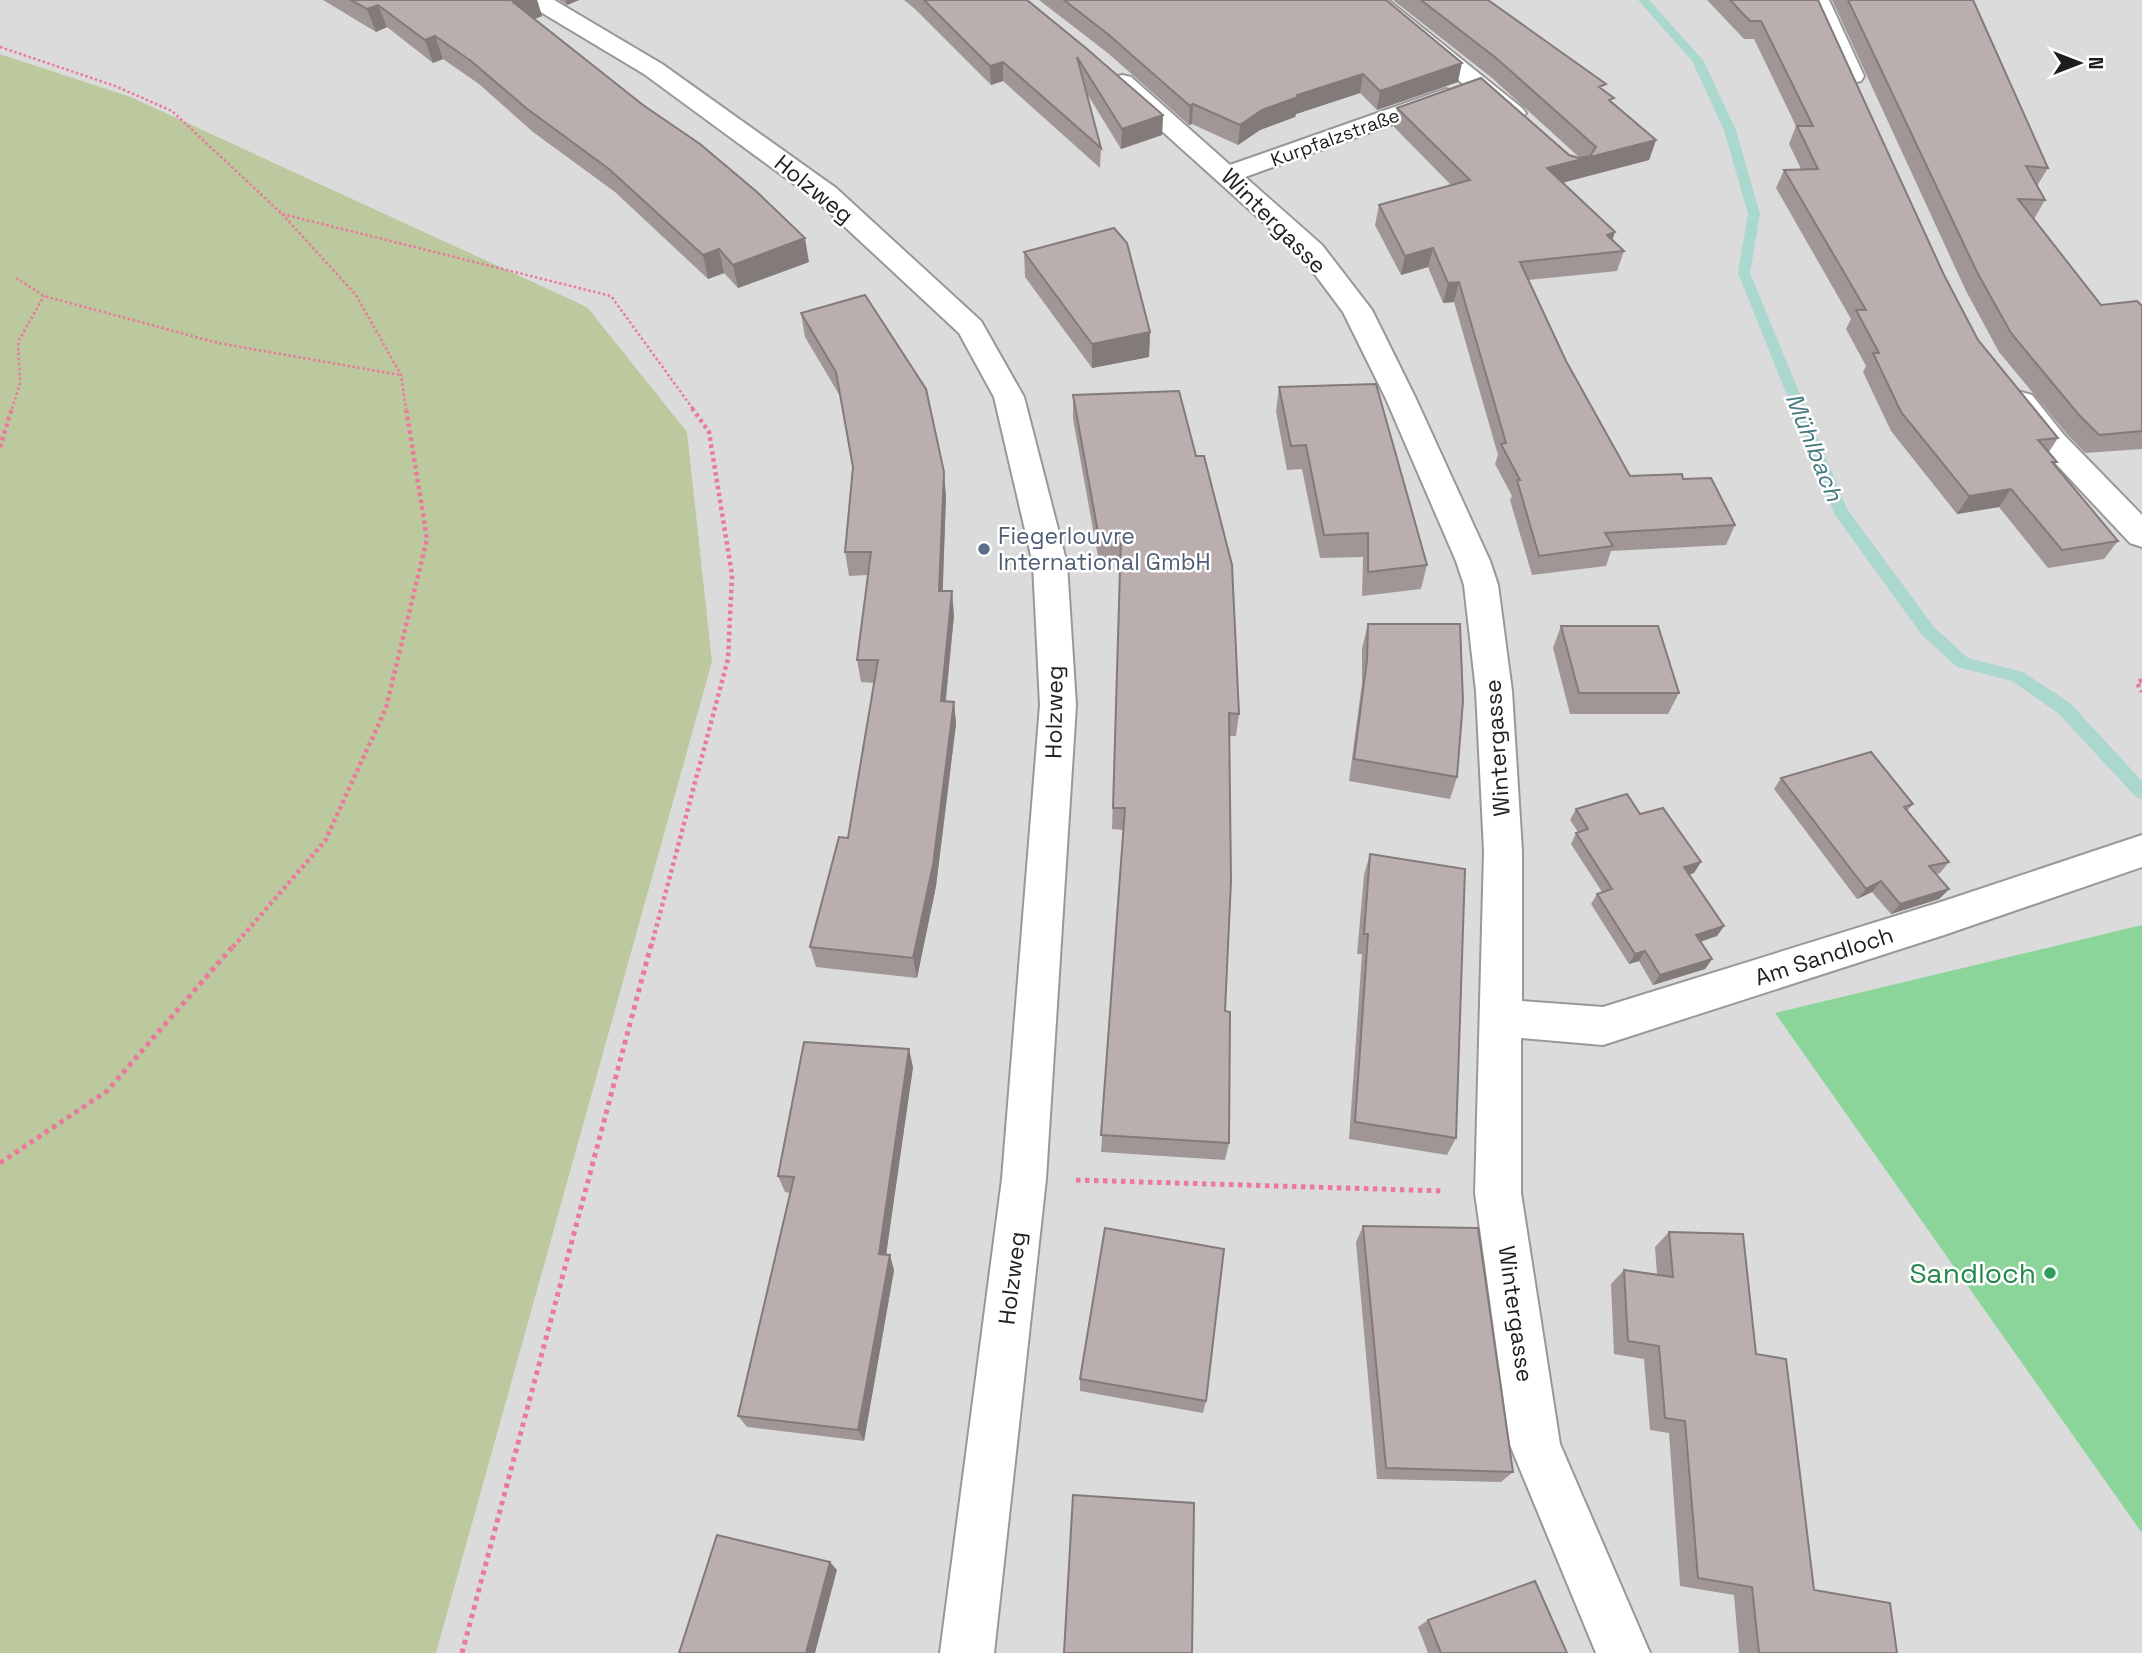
<svg xmlns="http://www.w3.org/2000/svg" width="2142" height="1653" viewBox="0 0 2142 1653" font-family="'Space Grotesk',sans-serif">
<style>
.residential{fill:#dcdbdb}
.forest{fill:#bcc89e}
.pitch{fill:#8bd49a}
.lines{fill:none;stroke-linecap:round;stroke-linejoin:round}
.stream{fill:#aad7ce;fill-rule:evenodd}
.street-casing{stroke:#989898;stroke-width:4}
.path-far2{stroke:#ea799c;stroke-width:2.5;stroke-dasharray:2.5 2.5;stroke-linecap:butt}
.path-far1{stroke:#ea799c;stroke-width:4.5;stroke-dasharray:3.5 3.5;stroke-linecap:butt}
.path{stroke:#ea799c;stroke-width:5;stroke-dasharray:4.5 4.5;stroke-linecap:butt}
.street{fill:#fff;fill-rule:evenodd}
.wall{fill:#a19696}
.shaded-wall{fill:#837a7a}
.building{fill:#bbaeae;stroke:#837a7a;stroke-width:2}
.service-dot{fill:#5c6f8a;stroke:#fff;stroke-width:2.5}
.leisure-dot{fill:#2e9e5b;stroke:#fff;stroke-width:2.5}
.labels{text-anchor:middle;stroke-width:5;stroke-linejoin:round;paint-order:stroke}
.far-street-label{font-size:19px;fill:#1e1e1e;stroke:#fff}
.street-label{font-size:23px;fill:#1e1e1e;stroke:#fff}
.service-label{font-size:23px;fill:#4e5e75;stroke:#fff;text-anchor:start}
.water-label{font-size:24px;font-style:italic;fill:#44797e;stroke:#fff}
.near-leisure-label{font-size:28px;fill:#27864d;stroke:#fff;text-anchor:end}
</style>
<rect width="100%" height="100%" fill="#eee7e5"/>
<path class="residential" d="M 0,0 L 2142,0 L 2142,1653 L 436,1653 L 712,662 L 587,307 L 131,97 L 0,54 Z"/>
<path class="forest" d="M 0,54 L 131,97 L 587,307 L 687,432 L 712,662 L 436,1653 L 0,1653 Z"/>
<path class="pitch" d="M 2142,925 L 2142,1533 L 1775,1013 Z"/>
<g class="lines">
<path class="stream" d="M 1638,0 L 1649,0 L 1703,60 L 1736,130 L 1760,214 L 1750,273 L 1847,509 L 1934,627 L 1968,658 L 2023,672 L 2070,703 L 2142,781 L 2142,799 L 2136,797 L 2058,713 L 2012,681 L 1957,667 L 1922,635 L 1835,515 L 1738,273 L 1748,214 L 1724,130 L 1692,61 Z"/>
<g class="street-casing">
<path id="street" d="M 525,0 L 554,0 L 662,64 L 836,188 L 981,321 L 1024,397 L 1067,564 L 1076,705 L 1046,1179 L 994,1653 L 940,1653 L 1002,1179 L 1040,705 L 1033,564 L 994,397 L 959,333 L 816,200 L 644,74 L 529,5 Z
M 1362,0 L 1388,0 L 1522,108 L 1526,113 L 1522,118 L 1513,121 L 1504,118 Z
M 1805,0 L 1829,0 L 1864,76 L 1861,81 L 1852,83 L 1843,81 L 1840,76 Z
M 1122,75 L 1131,77 L 1230,165 L 1437,92 L 1446,89 L 1455,92 L 1459,97 L 1455,102 L 1245,177 L 1322,245 L 1372,310 L 1416,399 L 1490,561 L 1498,585 L 1512,691 L 1522,851 L 1522,1001 L 1603,1007 L 1944,901 L 2142,835 L 2142,867 L 1944,935 L 1603,1045 L 1521,1038 L 1521,1193 L 1560,1444 L 1650,1653 L 1596,1653 L 1510,1445 L 1475,1193 L 1484,851 L 1476,691 L 1464,585 L 1456,561 L 1386,399 L 1343,312 L 1302,257 L 1113,87 L 1110,82 L 1113,77 Z
M 2021,392 L 2032,395 L 2064,435 L 2142,515 L 2142,547 L 2130,543 L 2042,449 L 2010,409 L 2006,402 L 2010,395 Z"/>
</g>
<path class="path-far2" d="M 0,47 L 115,86 L 172,111 L 282,214 L 611,296 L 693,409
M 282,214 L 356,295 L 401,375 L 406,409
M 16,278 L 44,296 L 218,343 L 400,375
M 12,409 L 20,383 L 18,342 L 44,296"/>
<path class="path-far1" d="M 0,447 L 12,408
M 2142,680 L 2137,683 L 2142,692
M 233,947 L 325,841 L 386,708 L 427,539 L 406,408
M 651,947 L 728,659 L 732,575 L 709,432 L 692,408"/>
<path class="path" d="M 0,1163 L 107,1091 L 234,945
M 1076,1180 L 1445,1191
M 462,1653 L 651,945"/>
<use href="#street" class="street"/>
</g>
<path class="wall" d="M 323,0 L 537,0 L 542,16 L 534,19 L 809,262 L 738,288 L 724,273 L 708,279 L 615,192 L 533,132 L 479,84 L 443,59 L 433,63 L 387,27 L 376,32 Z
M 559,0 L 579,0 L 567,5 Z
M 904,0 L 1027,0 L 1163,115 L 1162,135 L 1121,149 L 1086,92 L 1101,148 L 1100,168 L 1003,81 L 991,85 L 915,9 Z
M 1039,0 L 1386,0 L 1458,82 L 1377,110 L 1360,93 L 1296,114 L 1295,117 L 1260,130 L 1238,145 L 1192,124 L 1189,125 L 1109,54 Z
M 1393,0 L 1488,0 L 1604,90 L 1613,103 L 1656,140 L 1649,160 L 1562,183 L 1615,232 L 1612,240 L 1624,251 L 1617,271 L 1528,280 L 1566,361 L 1630,476 L 1683,479 L 1735,525 L 1726,545 L 1611,551 L 1606,566 L 1532,575 L 1510,500 L 1512,496 L 1495,464 L 1498,455 L 1454,302 L 1443,303 L 1428,267 L 1401,275 L 1375,225 L 1379,205 L 1451,185 L 1394,127 L 1397,108 L 1580,158 L 1492,78 Z
M 1707,0 L 1818,0 L 1944,275 L 1978,340 L 2058,438 L 2049,452 L 2057,462 L 2054,465 L 2118,541 L 2104,559 L 2048,568 L 1999,507 L 1957,514 L 1891,431 L 1863,372 L 1866,366 L 1846,329 L 1851,319 L 1776,188 L 1784,170 L 1801,169 L 1789,144 L 1796,126 L 1754,39 L 1744,39 Z
M 1832,0 L 1973,0 L 2048,168 L 2037,186 L 2045,200 L 2034,219 L 2101,305 L 2142,306 L 2142,449 L 2085,453 L 2066,433 L 1999,352 L 1966,291 Z
M 1024,252 L 1150,332 L 1149,357 L 1092,368 L 1025,277 Z
M 801,313 L 946,496 L 942,591 L 954,615 L 946,701 L 954,702 L 956,724 L 936,886 L 917,978 L 816,967 L 810,947 L 848,838 L 874,683 L 861,682 L 857,660 L 868,575 L 849,576 L 845,552 L 853,469 L 840,396 L 805,337 Z
M 1279,387 L 1427,565 L 1421,589 L 1362,596 L 1363,557 L 1320,558 L 1302,469 L 1287,470 L 1276,411 Z
M 1073,395 L 1239,714 L 1236,736 L 1229,736 L 1225,1011 L 1229,1143 L 1225,1160 L 1101,1152 L 1124,830 L 1112,829 L 1121,560 L 1099,562 L 1073,419 Z
M 1368,624 L 1457,777 L 1450,799 L 1349,781 L 1362,683 L 1362,648 Z
M 1561,626 L 1679,693 L 1668,714 L 1570,714 L 1553,648 Z
M 1781,778 L 1913,804 L 1907,811 L 1949,862 L 1940,873 L 1936,874 L 1949,889 L 1939,899 L 1891,914 L 1872,892 L 1857,899 L 1774,789 Z
M 1576,809 L 1640,814 L 1694,873 L 1689,875 L 1724,926 L 1717,936 L 1700,942 L 1712,959 L 1705,969 L 1653,985 L 1639,961 L 1629,964 L 1591,904 L 1597,894 L 1602,892 L 1571,844 L 1576,833 L 1578,832 L 1570,820 Z
M 1370,854 L 1456,1138 L 1447,1155 L 1349,1139 L 1362,954 L 1357,954 L 1364,875 Z
M 913,1067 L 886,1255 L 894,1270 L 864,1441 L 747,1427 L 738,1416 L 790,1193 L 785,1192 L 778,1176 Z
M 1363,1226 L 1513,1472 L 1501,1482 L 1377,1479 L 1356,1242 Z
M 1669,1232 L 1756,1354 L 1814,1590 L 1897,1653 L 1739,1653 L 1734,1595 L 1680,1586 L 1669,1433 L 1650,1430 L 1644,1359 L 1614,1354 L 1611,1284 L 1624,1270 L 1657,1274 L 1655,1247 Z
M 1080,1379 L 1206,1401 L 1203,1413 L 1080,1391 Z
M 1428,1620 L 1567,1653 L 1428,1653 L 1418,1627 Z"/>
<path class="shaded-wall" d="M 518,0 L 537,0 L 542,16 L 520,25 L 513,2 Z
M 566,0 L 579,0 L 567,5 Z
M 378,5 L 387,27 L 376,32 L 367,9 Z
M 435,36 L 443,59 L 433,63 L 425,40 Z
M 1003,62 L 1003,81 L 991,85 L 990,66 Z
M 1462,63 L 1458,82 L 1377,110 L 1380,91 Z
M 1363,74 L 1360,93 L 1296,114 L 1295,117 L 1260,130 L 1238,145 L 1240,125 L 1262,110 L 1297,95 Z
M 1193,104 L 1192,124 L 1189,125 L 1190,106 Z
M 1163,115 L 1162,135 L 1121,149 L 1122,129 Z
M 1656,140 L 1649,160 L 1542,188 L 1547,168 Z
M 1615,232 L 1608,252 L 1607,235 Z
M 805,238 L 809,262 L 738,288 L 733,265 Z
M 1433,248 L 1428,267 L 1401,275 L 1405,256 Z
M 719,249 L 724,273 L 708,279 L 703,255 Z
M 1459,282 L 1454,302 L 1443,303 L 1448,283 Z
M 1150,332 L 1149,357 L 1092,368 L 1092,344 Z
M 944,472 L 946,496 L 942,614 L 939,591 Z
M 2011,489 L 1999,507 L 1957,514 L 1969,496 Z
M 952,591 L 954,615 L 943,724 L 941,701 Z
M 954,702 L 956,724 L 936,886 L 917,978 L 913,958 Z
M 1701,862 L 1694,873 L 1677,878 L 1684,867 Z
M 1881,881 L 1872,892 L 1857,899 L 1866,889 Z
M 1949,889 L 1939,899 L 1891,914 L 1900,904 Z
M 1724,926 L 1717,936 L 1689,945 L 1696,935 Z
M 1645,951 L 1639,961 L 1629,964 L 1635,954 Z
M 1712,959 L 1705,969 L 1653,985 L 1660,975 Z
M 909,1049 L 913,1067 L 884,1269 L 879,1254 Z
M 890,1255 L 894,1270 L 864,1441 L 858,1430 Z
M 830,1562 L 837,1570 L 815,1653 L 806,1653 Z"/>
<path class="building" d="M 351,0 L 518,0 L 513,2 L 643,105 L 700,144 L 757,192 L 805,238 L 733,265 L 719,249 L 703,255 L 609,169 L 526,108 L 471,61 L 435,36 L 425,40 L 378,5 L 367,9 Z
M 924,0 L 1027,0 L 1087,49 L 1163,115 L 1122,129 L 1077,57 L 1101,148 L 1003,62 L 990,66 Z
M 1064,0 L 1386,0 L 1462,63 L 1380,91 L 1363,74 L 1297,95 L 1298,97 L 1262,110 L 1240,125 L 1193,104 L 1190,106 L 1109,35 Z
M 1421,0 L 1488,0 L 1606,84 L 1599,87 L 1614,98 L 1609,100 L 1656,140 L 1547,168 L 1615,232 L 1607,235 L 1624,251 L 1520,262 L 1566,361 L 1630,476 L 1682,474 L 1683,479 L 1711,478 L 1735,525 L 1605,533 L 1613,546 L 1539,556 L 1517,480 L 1520,480 L 1501,444 L 1506,443 L 1459,282 L 1448,283 L 1433,248 L 1405,256 L 1379,205 L 1470,180 L 1397,108 L 1481,78 L 1569,155 L 1579,158 L 1590,156 L 1596,147 L 1496,58 Z
M 1730,0 L 1818,0 L 1944,275 L 1978,340 L 2058,438 L 2038,440 L 2057,462 L 2052,462 L 2118,541 L 2062,550 L 2011,489 L 1969,496 L 1901,412 L 1873,353 L 1879,353 L 1856,310 L 1866,310 L 1784,170 L 1818,169 L 1797,126 L 1813,126 L 1761,21 L 1750,21 Z
M 1848,0 L 1973,0 L 2048,168 L 2026,166 L 2045,200 L 2018,199 L 2101,305 L 2137,301 L 2142,306 L 2142,431 L 2099,435 L 2079,415 L 2011,333 L 1977,272 Z
M 1114,228 L 1127,243 L 1150,332 L 1092,344 L 1024,252 Z
M 865,295 L 926,389 L 944,472 L 939,591 L 952,591 L 941,701 L 954,702 L 933,865 L 913,958 L 810,947 L 839,837 L 848,838 L 878,660 L 857,660 L 871,552 L 845,552 L 853,467 L 836,372 L 801,313 Z
M 1376,384 L 1427,565 L 1368,572 L 1368,533 L 1324,535 L 1306,445 L 1291,446 L 1279,387 Z
M 1179,391 L 1196,456 L 1204,456 L 1232,565 L 1239,714 L 1229,713 L 1231,881 L 1225,1011 L 1230,1012 L 1229,1143 L 1101,1135 L 1125,808 L 1113,808 L 1121,536 L 1099,538 L 1073,395 Z
M 1368,624 L 1460,624 L 1463,701 L 1457,777 L 1354,759 L 1367,660 Z
M 1561,626 L 1658,626 L 1679,693 L 1579,693 Z
M 1871,752 L 1913,804 L 1904,807 L 1949,862 L 1929,866 L 1949,889 L 1900,904 L 1881,881 L 1866,889 L 1781,778 Z
M 1627,794 L 1640,814 L 1663,808 L 1701,862 L 1684,867 L 1724,926 L 1696,935 L 1712,959 L 1660,975 L 1645,951 L 1635,954 L 1597,894 L 1612,889 L 1576,833 L 1588,829 L 1576,809 Z
M 1370,854 L 1465,869 L 1456,1138 L 1355,1122 L 1368,934 L 1364,934 Z
M 804,1042 L 909,1049 L 879,1254 L 890,1255 L 858,1430 L 738,1416 L 794,1177 L 778,1176 Z
M 1363,1226 L 1478,1228 L 1513,1472 L 1386,1468 Z
M 1105,1228 L 1224,1249 L 1206,1401 L 1080,1379 Z
M 1669,1232 L 1743,1234 L 1756,1354 L 1786,1359 L 1814,1590 L 1890,1603 L 1897,1653 L 1759,1653 L 1752,1587 L 1698,1578 L 1685,1421 L 1665,1418 L 1659,1346 L 1628,1341 L 1624,1270 L 1673,1277 Z
M 1073,1495 L 1194,1503 L 1192,1653 L 1064,1653 Z
M 717,1535 L 830,1562 L 806,1653 L 679,1653 Z
M 1535,1581 L 1567,1653 L 1441,1653 L 1428,1620 Z"/>
<circle class="service-dot" cx="984" cy="549" r="7"/>
<circle class="leisure-dot" cx="2050" cy="1273" r="7"/>
<g class="labels">
<g class="far-street-label">
<text transform="translate(1335 137) rotate(-20)" y="7">Kurpfalzstraße</text>
</g>
<g class="street-label">
<text transform="translate(814 189) rotate(39)" y="8">Holzweg</text>
<text transform="translate(1274 221) rotate(45)" y="8">Wintergasse</text>
<text transform="translate(1054 712) rotate(-89)" y="8">Holzweg</text>
<text transform="translate(1497 748) rotate(-94)" y="8">Wintergasse</text>
<text transform="translate(1824 956) rotate(-18)" y="8">Am Sandloch</text>
<text transform="translate(1012 1278) rotate(-83)" y="8">Holzweg</text>
<text transform="translate(1516 1314) rotate(82)" y="8">Wintergasse</text>
</g>
<g class="service-label">
<text x="998" y="544">Fiegerlouvre<tspan x="998" dy="26">International GmbH</tspan></text>
</g>
<g class="water-label">
<text transform="translate(1814 447) rotate(68)" y="8">Mühlbach</text>
</g>
<g class="near-leisure-label">
<text x="2036" y="1283">Sandloch</text>
</g>
</g>
<g transform="translate(2079 63) rotate(90)" stroke="#ffffff" stroke-width="5" paint-order="stroke">
<path d="M0-5L12 26L0 18L-12 26Z" fill="#1e1e1e"/>
<text y="-10" font-size="19" font-weight="bold" text-anchor="middle" fill="#1e1e1e">N</text>
</g>
</svg>
